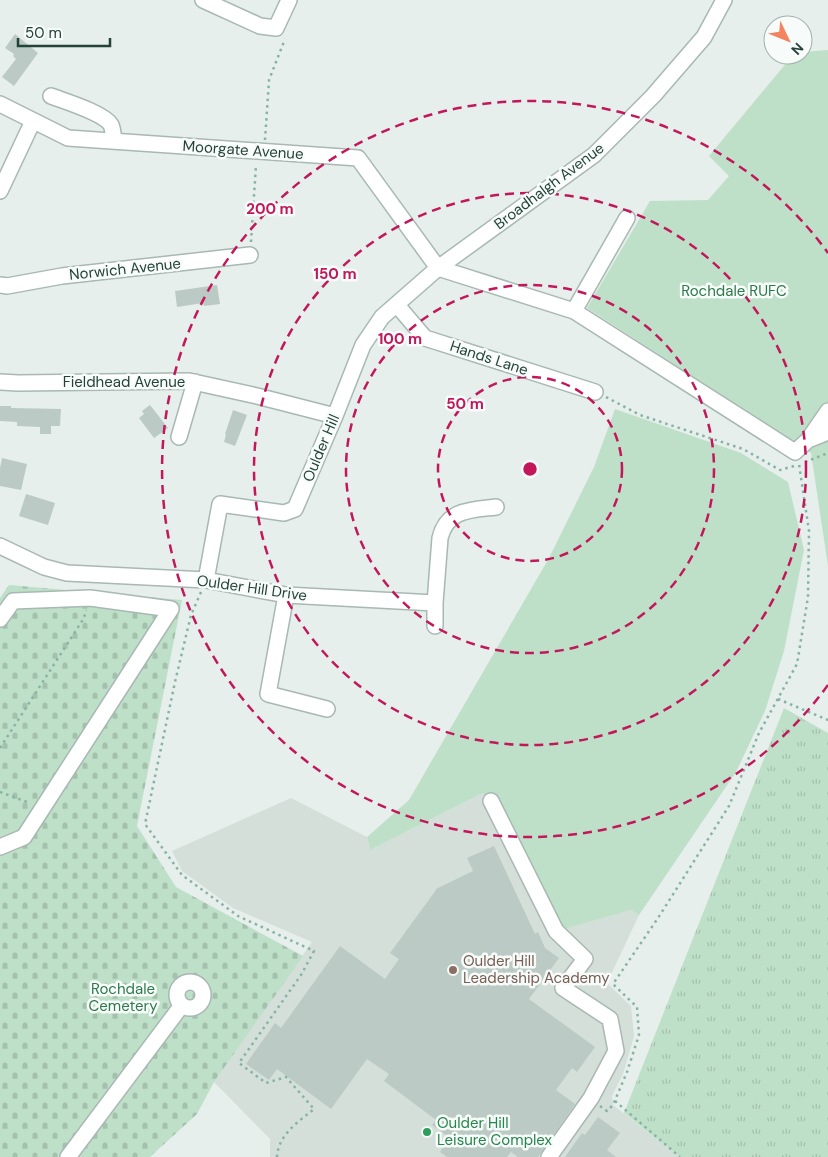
<svg xmlns="http://www.w3.org/2000/svg" width="828" height="1157" viewBox="0 0 828 1157" font-family="'DM Sans',sans-serif">
<style>
.built{fill:#d4dfda}
.grass{fill:url(#grass-tufts)}
.cemetery{fill:url(#cemetery-stones)}
.park{fill:#bfe0c8}
.building{fill:#bbcac4}
.lines{fill:none;stroke-linecap:round;stroke-linejoin:round}
.minor-casing{stroke:#a8b8b2;stroke-width:18}
.path{stroke:#86b3a5;stroke-width:2.5;stroke-dasharray:2.5 4;stroke-linecap:butt}
.minor{stroke:#fff;stroke-width:15}
.ring{fill:none;stroke:#c2185b;stroke-width:2.5;stroke-dasharray:9 6}
.education-dot{fill:#8d6e63;stroke:#f7fbf9;stroke-width:2}
.leisure-dot{fill:#2e9e5b;stroke:#f7fbf9;stroke-width:2}
.labels{text-anchor:middle;stroke-width:5;stroke-linejoin:round;paint-order:stroke}
.street-label{font-size:15px;fill:#24423a;stroke:#f7fbf9}
.park-label{font-size:15px;fill:#2d7a4b;stroke:#f7fbf9}
.education-label{font-size:15px;fill:#785e54;stroke:#f7fbf9;text-anchor:start}
.leisure-label{font-size:15px;fill:#27864d;stroke:#f7fbf9;text-anchor:start}
.centre{fill:#c2185b;stroke:#f7fbf9;stroke-width:2.5}
.ring-label{font-size:15px;text-anchor:middle;font-weight:bold;fill:#c2185b;stroke:#f7fbf9;stroke-width:5;stroke-linejoin:round;paint-order:stroke}
</style>
<defs>
<pattern id="grass-tufts" width="24" height="20" patternUnits="userSpaceOnUse" patternTransform="scale(1.25)"><rect width="24" height="20" fill="#bfe0c8"/><path d="M3 7l-1-3M5 7V3M7 7l1-3M15 17l-1-3M17 17v-4M19 17l1-3" fill="none" stroke="#a4c1ad"/></pattern>
<pattern id="cemetery-stones" width="16" height="16" patternUnits="userSpaceOnUse" patternTransform="scale(1.25)"><rect width="16" height="16" fill="#bfe0c8"/><path d="M2 7V4a2 2 0 0 1 4 0v3zM10 15v-3a2 2 0 0 1 4 0v3z" fill="#a4c1ad"/></pattern>
</defs>
<rect width="100%" height="100%" fill="#e6efeb"/>
<path class="built" d="M 483,793 L 553,931 L 631,910 L 639,915 L 607,983 L 631,1006 L 634,1036 L 623,1074 L 612,1096 L 613,1105 L 680,1157 L 270,1157 L 270,1139 L 214,1082 L 312,942 L 233,908 L 182,871 L 172,851 L 291,798 L 367,837 L 370,850 Z"/>
<path class="grass" d="M 784,708 L 828,733 L 828,1157 L 680,1157 L 624,1113 Z"/>
<path class="cemetery" d="M 9,585 L 182,600 L 137,826 L 176,887 L 303,956 L 214,1082 L 197,1114 L 150,1157 L 0,1157 L 0,598 Z"/>
<path class="park" d="M 828,50 L 828,566 L 811,453 L 587,308 L 650,201 L 708,200 L 729,176 L 709,156 L 793,55 L 803,55 L 803,52 Z
M 615,409 L 741,453 L 788,482 L 804,550 L 784,651 L 765,711 L 736,772 L 639,915 L 631,910 L 553,932 L 483,793 L 370,850 L 367,837 L 409,800 L 549,558 L 594,467 Z"/>
<path class="building" d="M 15,34 L 38,53 L 14,86 L 2,77 L 16,59 L 13,56 L 14,54 L 5,48 Z
M 217,285 L 220,304 L 204,306 L 203,303 L 177,307 L 175,291 Z
M 150,405 L 168,428 L 154,438 L 139,418 L 144,414 L 142,411 Z
M 0,406 L 11,406 L 11,408 L 61,409 L 60,426 L 51,426 L 51,434 L 40,434 L 40,427 L 17,426 L 17,422 L 0,421 Z
M 233,410 L 247,415 L 235,446 L 224,442 L 226,435 L 225,434 Z
M 2,458 L 27,464 L 21,490 L 0,486 L 0,468 Z
M 26,494 L 55,503 L 48,525 L 19,516 Z
M 494,846 L 535,934 L 538,932 L 545,948 L 559,958 L 529,999 L 595,1047 L 577,1072 L 572,1068 L 556,1090 L 575,1104 L 538,1157 L 518,1157 L 511,1152 L 507,1157 L 447,1157 L 440,1152 L 450,1138 L 432,1125 L 436,1120 L 384,1081 L 389,1074 L 367,1059 L 331,1109 L 277,1069 L 269,1080 L 246,1064 L 275,1023 L 281,1028 L 340,946 L 385,979 L 399,959 L 390,953 L 436,890 L 436,889 L 473,871 L 467,858 Z
M 598,1117 L 620,1133 L 607,1150 L 616,1157 L 565,1157 L 582,1133 L 585,1135 Z"/>
<g class="lines">
<g class="minor-casing">
<path id="minor" d="M 203,0 L 260,26 L 276,28 L 289,0
M 51,96 C 64,101 104,113 111,125 C 113,129 113,135 114,140
M 0,104 L 68,138 L 358,158 L 438,268
M 0,191 L 33,121
M 438,268 L 574,311 L 795,452 L 808,440 L 828,432
M 0,285 L 7,286 L 62,276 L 250,255
M 397,305 L 425,338 L 595,392
M 574,311 L 627,218
M 0,382 L 18,383 L 189,381 L 257,396 L 335,416
M 179,437 L 195,382
M 808,440 L 828,411
M 0,546 L 44,567 L 67,573 L 206,580 L 286,595 L 435,603 L 440,538 C 447,509 471,510 496,507
M 206,580 L 220,504 L 284,513 L 295,509 L 335,416 L 363,345 L 382,317 L 438,268 L 594,155 L 653,96 L 704,37 L 724,0
M 286,595 L 268,694 L 327,709
M 435,603 L 435,626
M 0,619 L 13,601 L 90,598 L 171,609 L 24,837 L 0,847
M 491,801 L 556,931 L 585,959 L 563,988 L 610,1019 L 616,1051 L 591,1098 L 549,1157
M177 995a13 13 0 1 1 26 0a13 13 0 1 1-26 0Z
M 68,1157 L 182,1005"/>
</g>
<path class="path" d="M 265,140 L 269,80 L 285,39
M 251,242 L 256,165
M 606,397 L 640,415 L 743,449 L 780,470 L 794,466
M 805,462 L 828,453
M 201,592 L 191,615 L 175,682 L 145,824 L 182,875 L 238,916 L 314,951 L 301,975 L 239,1063 L 266,1083 L 286,1077 L 314,1109 C 298,1122 278,1135 277,1157
M 778,699 L 828,720
M 0,748 L 84,618 L 86,610
M 0,792 L 30,803
M 615,1101 L 680,1157
M 600,1106 L 607,1111 L 613,1105 L 627,1072 L 639,1035 L 637,1007 L 613,984 L 658,918 L 729,806 L 759,733 L 797,664 L 808,597 L 809,531 L 799,464"/>
<use href="#minor" class="minor"/>
</g>
<g class="ring">
<circle cx="530" cy="469" r="92"/>
<circle cx="530" cy="469" r="184"/>
<circle cx="530" cy="469" r="276"/>
<path d="M828 685A368 368 0 1 1 828 253"/>
</g>
<circle class="education-dot" cx="453" cy="970" r="5"/>
<circle class="leisure-dot" cx="427" cy="1132" r="5"/>
<g class="labels">
<g class="street-label">
<text transform="translate(243 150) rotate(4)" y="5">Moorgate Avenue</text>
<text transform="translate(549 186) rotate(-37)" y="5">Broadhalgh Avenue</text>
<text transform="translate(125 269) rotate(-6)" y="5">Norwich Avenue</text>
<text transform="translate(489 358) rotate(18)" y="5">Hands Lane</text>
<text x="124" y="387">Fieldhead Avenue</text>
<text transform="translate(321 448) rotate(-67)" y="5">Oulder Hill</text>
<text transform="translate(252 588) rotate(8)" y="5">Oulder Hill Drive</text>
</g>
<g class="park-label">
<text x="734" y="296">Rochdale RUFC</text>
<text x="123" y="994">Rochdale<tspan x="123" dy="17">Cemetery</tspan></text>
</g>
<g class="education-label">
<text x="463" y="966">Oulder Hill<tspan x="463" dy="17">Leadership Academy</tspan></text>
</g>
<g class="leisure-label">
<text x="437" y="1128">Oulder Hill<tspan x="437" dy="17">Leisure Complex</tspan></text>
</g>
</g>
<circle cx="530" cy="469" r="8" class="centre"/>
<g class="ring-label">
<text x="270" y="214">200 m</text>
<text x="335" y="279">150 m</text>
<text x="400" y="344">100 m</text>
<text x="465" y="409">50 m</text>
</g>
<g transform="translate(788 40) rotate(133)"><circle r="24" fill="#f7fbf9" stroke="#a3b1ad"/>
<path d="M0-4L9 19L0 12L-9 19Z" fill="#f4845f"/>
<text y="-8" font-size="14" font-weight="bold" text-anchor="middle" fill="#24423a">N</text>
</g>
<path d="M18 38v8h92v-8" fill="none" stroke="#24423a" stroke-width="2.5"/>
<text x="25" y="38" font-size="15" fill="#24423a" stroke="#f7fbf9" stroke-width="4" paint-order="stroke">50 m</text>
</svg>
